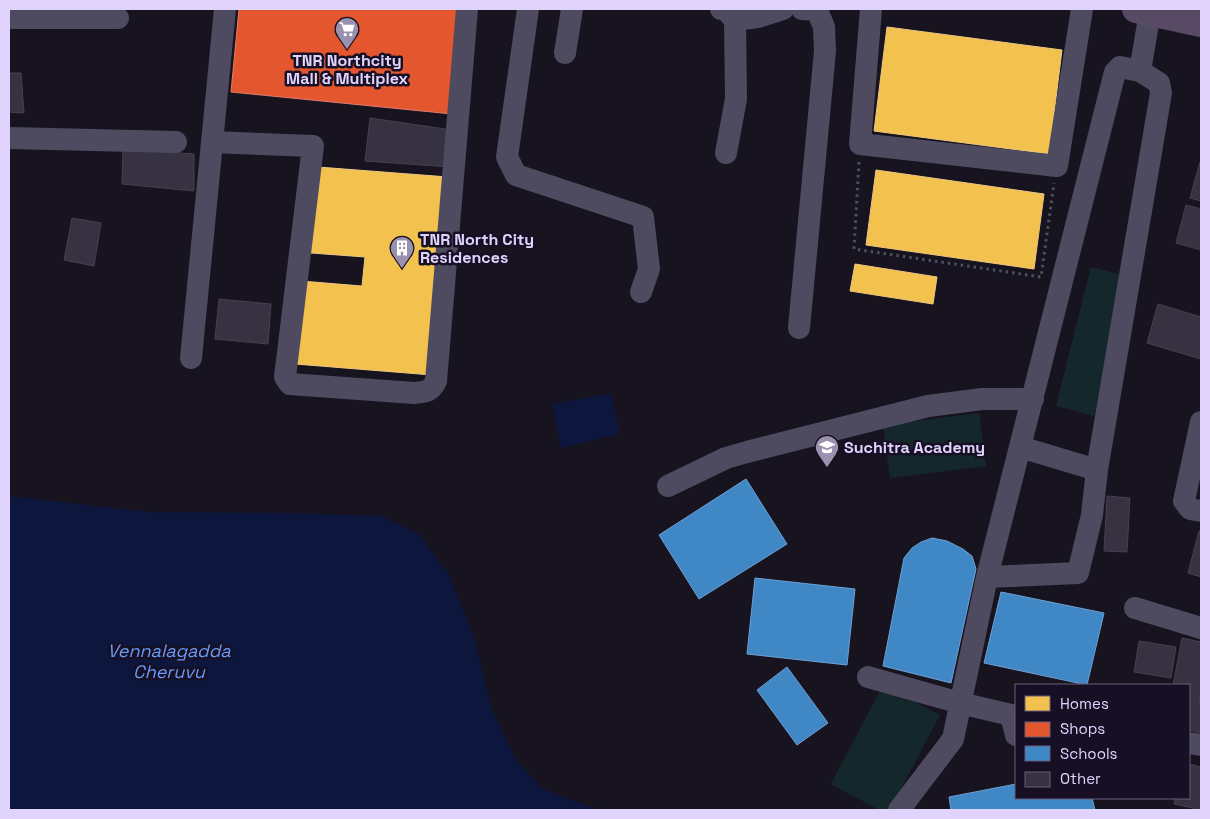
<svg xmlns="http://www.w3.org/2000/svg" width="1210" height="819" viewBox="0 0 1210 819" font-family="'Space Grotesk',sans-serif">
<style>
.green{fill:#14272b}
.water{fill:#0d163d}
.homes{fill:#f2c14e;stroke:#edc782}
.shops{fill:#e4572e;stroke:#e37c6c}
.schools{fill:#3f88c5;stroke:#6f9fd6}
.building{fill:#373241;stroke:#463f52}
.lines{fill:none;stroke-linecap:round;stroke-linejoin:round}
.path{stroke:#4a5160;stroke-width:3;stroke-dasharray:2.5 4;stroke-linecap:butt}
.minor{stroke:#4e4a60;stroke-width:22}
.major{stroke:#584a65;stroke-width:28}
.labels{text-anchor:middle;stroke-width:5;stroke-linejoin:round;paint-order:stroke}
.poi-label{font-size:16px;font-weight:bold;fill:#e0d4fd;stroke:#170f24;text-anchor:start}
.water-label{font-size:18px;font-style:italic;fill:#679bf8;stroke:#170f24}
</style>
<rect width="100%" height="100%" fill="#18141f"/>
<path class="green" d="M 1091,267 L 1129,277 L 1094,416 L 1056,406 Z
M 979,413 L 986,466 L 890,478 L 883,425 Z
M 883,685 L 940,715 L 890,810 L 879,810 L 831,784 Z"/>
<path class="water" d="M 611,393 L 620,434 L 561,448 L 552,404 Z
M 9,496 L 148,512 L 292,513 L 381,516 L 419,534 L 448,573 L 475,640 L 492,710 L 516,760 L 543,789 L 598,810 L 9,810 Z"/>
<path class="homes" d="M 887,27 L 1062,50 L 1049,154 L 874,131 Z
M 318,167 L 448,177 L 432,375 L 295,364 L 301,281 L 362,286 L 365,257 L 311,253 Z
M 876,170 L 1044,194 L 1034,269 L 866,245 Z
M 855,264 L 937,277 L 933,304 L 850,291 Z"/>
<path class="shops" d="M 239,9 L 462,9 L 452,114 L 231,92 Z"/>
<path class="schools" d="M 746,479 L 787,544 L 699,599 L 659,535 Z
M 932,538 L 947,541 L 963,549 L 972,556 L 976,569 L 951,683 L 883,666 L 904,558 L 912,548 L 921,542 Z
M 755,578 L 855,589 L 847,665 L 747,654 Z
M 1001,592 L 1104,613 L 1087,685 L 984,663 Z
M 787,667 L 828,723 L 797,745 L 757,690 Z
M 1016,784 L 1016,798 L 1092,798 L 1095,810 L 951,810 L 949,797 Z"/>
<path class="building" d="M 9,73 L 21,73 L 24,113 L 9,112 Z
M 370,118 L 452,130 L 451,167 L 365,161 Z
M 123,149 L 194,154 L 194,191 L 122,184 Z
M 1200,162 L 1201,162 L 1201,201 L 1190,198 Z
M 1186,205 L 1201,209 L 1201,250 L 1176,243 Z
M 72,218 L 101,223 L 94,266 L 64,260 Z
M 219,299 L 271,304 L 268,344 L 215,339 Z
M 1158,304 L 1201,317 L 1201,359 L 1147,343 Z
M 1107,496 L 1130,498 L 1127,552 L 1104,551 Z
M 1199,531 L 1201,532 L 1201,577 L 1188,573 Z
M 1182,638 L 1201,642 L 1201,692 L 1199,705 L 1201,706 L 1201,733 L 1189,730 L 1189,685 L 1173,685 Z
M 1139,641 L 1176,647 L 1171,678 L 1134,672 Z
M 1189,764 L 1201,767 L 1201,810 L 1174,804 L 1175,798 L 1189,798 Z"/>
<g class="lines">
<path class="path" d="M 859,162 L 854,249 L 1041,277 L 1054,183"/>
<path class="minor" d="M 528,9 L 507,157 L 516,175 L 643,217 L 649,269 L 641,292
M 721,9 L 725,9 L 735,20 L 736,99 L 726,153
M 871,9 L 860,144 L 1057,166 L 1082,9
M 9,18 L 118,18
M 735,20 L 758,17 L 783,9
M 565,53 L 572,9
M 1140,71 L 1150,12
M 9,138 L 176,142
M 212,142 L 313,146 L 285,377 L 290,384 L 414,393 C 425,392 431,392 436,381 L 467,9
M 799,328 L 825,51 L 824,27 L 817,10 L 802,9
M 191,358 L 225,9
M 1201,422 L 1184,501 L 1190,509 L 1201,511
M 668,486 L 726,458 L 747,452 L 928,406 L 982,399 L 1033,399
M 987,577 L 1078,573 L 1092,515 L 1097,470
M 1135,608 L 1201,628
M 868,677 L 960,703 L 1011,715 L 1016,735
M 1189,743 L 1201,745
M 899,810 L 953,739 L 987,577 L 1115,72 L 1120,67 L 1140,71 L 1159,83 L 1161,93 L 1097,470 L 1020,447"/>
<path class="major" d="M 1136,9 L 1201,23"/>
</g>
<defs>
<g id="supermarket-pin" transform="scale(1.25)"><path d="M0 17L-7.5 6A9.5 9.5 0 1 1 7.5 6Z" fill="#9a91af" stroke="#170f24"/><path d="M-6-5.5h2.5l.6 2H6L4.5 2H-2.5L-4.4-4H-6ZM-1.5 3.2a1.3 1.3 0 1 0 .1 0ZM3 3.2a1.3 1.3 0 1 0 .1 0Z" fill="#fff"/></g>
<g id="building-pin" transform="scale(1.25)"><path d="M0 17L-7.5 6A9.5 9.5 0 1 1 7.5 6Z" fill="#9a91af" stroke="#170f24"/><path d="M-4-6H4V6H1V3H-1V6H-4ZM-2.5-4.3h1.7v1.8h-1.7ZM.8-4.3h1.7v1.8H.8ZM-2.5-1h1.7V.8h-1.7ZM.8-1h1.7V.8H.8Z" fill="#fff"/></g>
<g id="school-pin" transform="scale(1.25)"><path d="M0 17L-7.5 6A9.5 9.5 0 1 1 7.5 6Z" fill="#9a91af" stroke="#170f24"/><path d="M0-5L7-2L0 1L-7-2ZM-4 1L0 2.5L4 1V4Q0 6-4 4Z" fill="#fff"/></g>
</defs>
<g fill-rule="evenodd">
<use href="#supermarket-pin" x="347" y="29"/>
<use href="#building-pin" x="402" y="248"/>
<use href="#school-pin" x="827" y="447"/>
</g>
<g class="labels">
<g class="poi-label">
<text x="347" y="66" text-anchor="middle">TNR Northcity<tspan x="347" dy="18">Mall &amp; Multiplex</tspan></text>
<text x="420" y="245">TNR North City<tspan x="420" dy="18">Residences</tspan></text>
<text x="844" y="453">Suchitra Academy</text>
</g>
<g class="water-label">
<text x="169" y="657">Vennalagadda<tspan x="169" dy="21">Cheruvu</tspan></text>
</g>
</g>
<rect width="1210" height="819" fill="none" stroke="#e0d4fd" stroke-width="20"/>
<rect x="1015" y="684" width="175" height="115" fill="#170f24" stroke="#675e7b"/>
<rect x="1025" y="696" width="25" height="15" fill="#f2c14e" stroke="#675e7b"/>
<text x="1060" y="709" font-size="15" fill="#e0d4fd">Homes</text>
<rect x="1025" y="722" width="25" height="15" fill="#e4572e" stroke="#675e7b"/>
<text x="1060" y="734" font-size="15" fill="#e0d4fd">Shops</text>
<rect x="1025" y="746" width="25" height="15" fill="#3f88c5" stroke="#675e7b"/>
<text x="1060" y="759" font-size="15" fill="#e0d4fd">Schools</text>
<rect x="1025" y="772" width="25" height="15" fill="#373241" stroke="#675e7b"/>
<text x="1060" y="784" font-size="15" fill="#e0d4fd">Other</text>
</svg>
